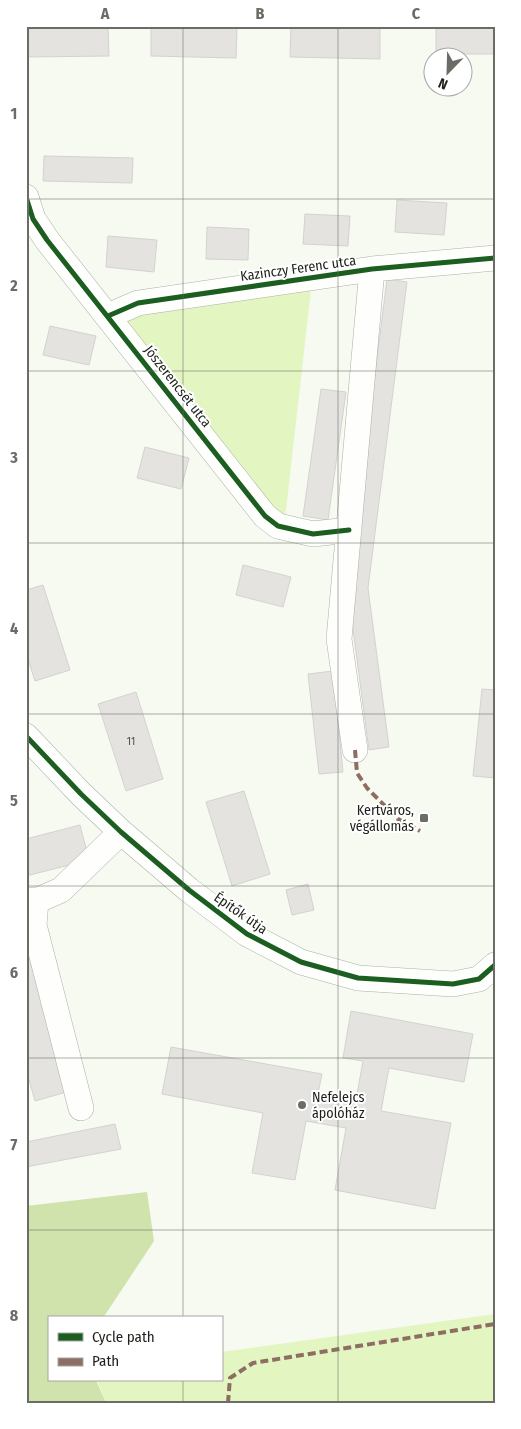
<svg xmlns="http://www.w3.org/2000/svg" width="521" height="1429" viewBox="0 0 521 1429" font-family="'Fira Sans Condensed',sans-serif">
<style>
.green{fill:#e3f6c2}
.forest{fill:#d0e3ac}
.building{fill:#e5e3e0;stroke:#d4d2d0}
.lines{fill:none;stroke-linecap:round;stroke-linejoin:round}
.minor-casing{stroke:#adb0a8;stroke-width:26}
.minor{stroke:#fefefd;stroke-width:25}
.quiet{stroke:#8d6e63;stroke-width:4;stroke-dasharray:8 4;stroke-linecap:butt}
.cycleway-casing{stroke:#fff;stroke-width:8}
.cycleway{stroke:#1b5e20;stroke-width:5}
.grid{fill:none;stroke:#6a6c65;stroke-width:1;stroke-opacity:0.55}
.poi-dot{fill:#6a6c65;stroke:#fff;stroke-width:2}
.labels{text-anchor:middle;stroke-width:4;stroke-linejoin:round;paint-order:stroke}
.number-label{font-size:11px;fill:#52534e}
.street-label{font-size:14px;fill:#1e201a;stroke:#fff}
.poi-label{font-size:14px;fill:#1e201a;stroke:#fff;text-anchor:end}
.neatline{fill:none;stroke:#6a6c65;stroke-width:2}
.grid-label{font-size:16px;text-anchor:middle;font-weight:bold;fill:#6a6c65}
</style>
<rect width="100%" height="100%" fill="#f6faf0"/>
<path class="green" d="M 312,281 L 285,519 L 278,519 L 122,318 Z
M 495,1314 L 495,1403 L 106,1403 L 97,1380 L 221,1380 L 221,1352 Z"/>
<path class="forest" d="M 147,1192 L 154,1241 L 103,1318 L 49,1318 L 49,1380 L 96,1380 L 106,1403 L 26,1403 L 26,1206 Z"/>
<path class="building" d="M 26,26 L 108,26 L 109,56 L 26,57 Z
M 151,26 L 237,26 L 236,58 L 151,56 Z
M 291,26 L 380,26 L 380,59 L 290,57 Z
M 436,26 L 495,26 L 495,54 L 436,54 Z
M 44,156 L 133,158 L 132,183 L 43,181 Z
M 397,200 L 447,203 L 444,235 L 395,232 Z
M 305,214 L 350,216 L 348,246 L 303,244 Z
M 207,227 L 249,229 L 248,260 L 206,259 Z
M 108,236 L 157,240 L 154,272 L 106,267 Z
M 387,279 L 407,282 L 368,588 L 389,747 L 369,750 L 348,591 Z
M 50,326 L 96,336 L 89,365 L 43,355 Z
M 321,389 L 346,392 L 328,520 L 303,516 Z
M 145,447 L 189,458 L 181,489 L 137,478 Z
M 243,565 L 291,577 L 283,607 L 236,595 Z
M 43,585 L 70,670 L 35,681 L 26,653 L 26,590 Z
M 333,671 L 343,772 L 319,774 L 308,674 Z
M 482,689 L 495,690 L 495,778 L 473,776 Z
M 136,692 L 163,779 L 126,791 L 98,704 Z
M 244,791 L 270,874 L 232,886 L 206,802 Z
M 80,825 L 89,860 L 26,876 L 26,839 Z
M 308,884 L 314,910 L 292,915 L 286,890 Z
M 26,926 L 70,1091 L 35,1101 L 26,1069 Z
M 351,1011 L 473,1034 L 464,1082 L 389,1068 L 381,1111 L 451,1123 L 435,1209 L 335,1190 L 346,1128 L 306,1121 L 295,1180 L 252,1173 L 263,1113 L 162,1094 L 171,1047 L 322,1074 L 318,1093 L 356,1100 L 363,1061 L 343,1058 Z
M 115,1124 L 121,1149 L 26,1167 L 26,1142 Z"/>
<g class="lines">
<g class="minor-casing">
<path id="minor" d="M 26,197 L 33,219 L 47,240 L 265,516 L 278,526 L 313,534 L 349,530
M 108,316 L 138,303 L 372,269 L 495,258
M 26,736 L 81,794 L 121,832 L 189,890 L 247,934 L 301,962 L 358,978 L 453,984 L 479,979 L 495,965
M 355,750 L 339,639 L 372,269
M 26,900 L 36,901 L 61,890 L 121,832
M 36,901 L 34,925 L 81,1108"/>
</g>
<use href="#minor" class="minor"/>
<path class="quiet" d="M 355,750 L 357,773 L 367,788 L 398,819 L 420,831
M 228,1403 L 230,1378 L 253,1363 L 495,1324"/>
<g class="cycleway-casing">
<path id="cycleway" d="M 26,197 L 33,219 L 47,240 L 265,516 L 278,526 L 313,534 L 349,530
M 108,316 L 138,303 L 372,269 L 495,258
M 26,736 L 81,794 L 121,832 L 189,890 L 247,934 L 301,962 L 358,978 L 453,984 L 479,979 L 495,965"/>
</g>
<use href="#cycleway" class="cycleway"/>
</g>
<path class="grid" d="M 183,26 L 183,1318M 338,26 L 338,1403M 26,199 L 495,199M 26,371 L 495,371M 26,543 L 495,543M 26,714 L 495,714M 26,886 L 495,886M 26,1058 L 495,1058M 26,1230 L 495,1230M 183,1380 L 183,1403"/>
<g class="poi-dot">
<rect x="419" y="813" width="10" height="10" rx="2.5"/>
<circle cx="302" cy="1105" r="5"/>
</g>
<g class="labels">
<g class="number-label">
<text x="131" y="745">11</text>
</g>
<g class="street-label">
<text transform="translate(298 268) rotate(-8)" y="5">Kazinczy Ferenc utca</text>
<text transform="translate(178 386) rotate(52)" y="5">Jószerencsét utca</text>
<text transform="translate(241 913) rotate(35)" y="5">Építők útja</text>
</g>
<g class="poi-label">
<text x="414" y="815">Kertváros,<tspan x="414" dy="16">végállomás</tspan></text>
<text x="312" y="1102" text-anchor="start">Nefelejcs<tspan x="312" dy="16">ápolóház</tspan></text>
</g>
</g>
<rect width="521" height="1429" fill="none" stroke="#ffffff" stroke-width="55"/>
<rect x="48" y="1316" width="175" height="65" fill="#ffffff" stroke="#a5a6a3"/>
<rect x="58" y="1333" width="25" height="8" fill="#1b5e20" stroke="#a5a6a3"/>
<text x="92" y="1342" font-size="15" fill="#1e201a">Cycle path</text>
<rect x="58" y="1358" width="25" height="8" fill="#8d6e63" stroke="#a5a6a3"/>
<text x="92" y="1366" font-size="15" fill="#1e201a">Path</text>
<g transform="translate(448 72) rotate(203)"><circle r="24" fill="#ffffff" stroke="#a5a6a3"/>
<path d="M0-4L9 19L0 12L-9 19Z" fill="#6a6c65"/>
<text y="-8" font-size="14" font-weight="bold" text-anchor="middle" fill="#1e201a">N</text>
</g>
<rect x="28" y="28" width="466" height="1374" class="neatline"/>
<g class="grid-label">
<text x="105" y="19">A</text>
<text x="260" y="19">B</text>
<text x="416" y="19">C</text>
<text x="14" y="119">1</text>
<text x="14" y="291">2</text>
<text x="14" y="463">3</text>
<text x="14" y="634">4</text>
<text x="14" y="806">5</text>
<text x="14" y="978">6</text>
<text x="14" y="1150">7</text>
<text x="14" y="1321">8</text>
</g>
</svg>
